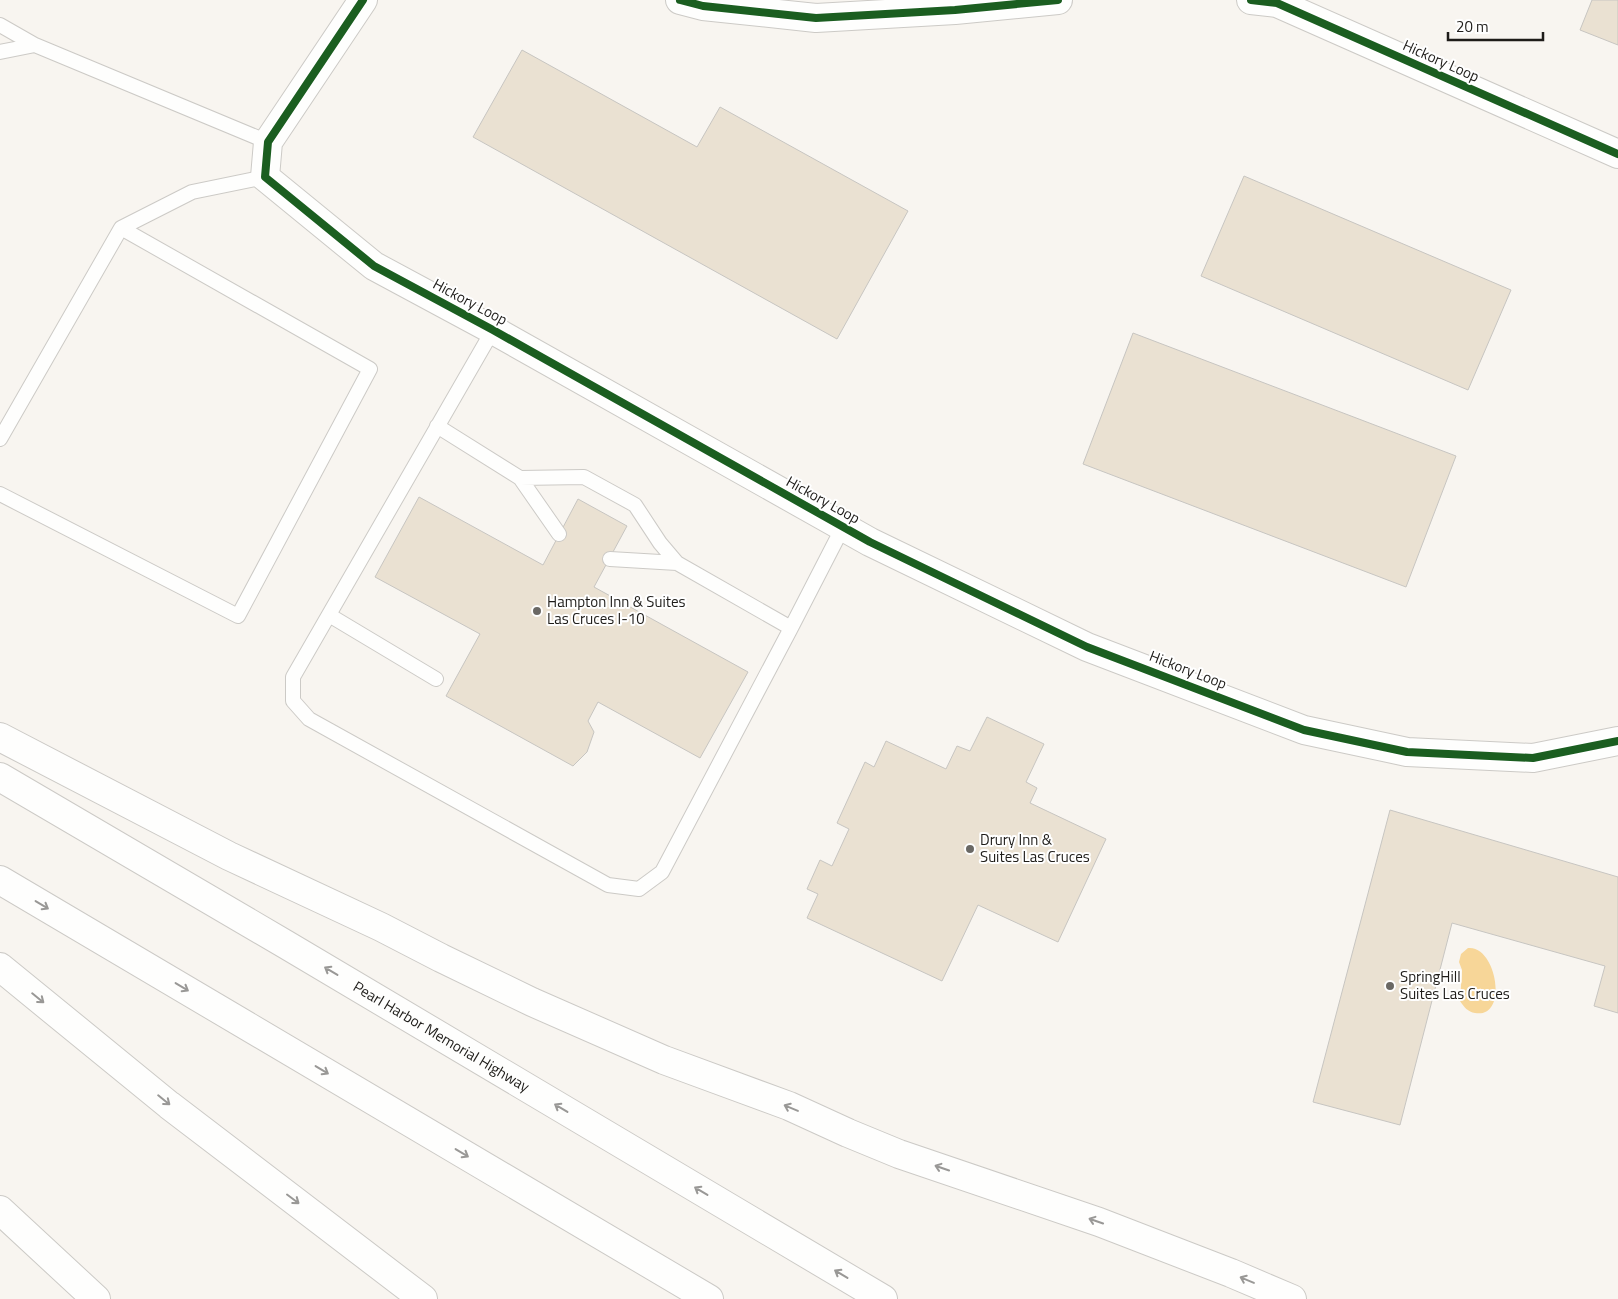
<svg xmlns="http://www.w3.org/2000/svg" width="1618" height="1299" viewBox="0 0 1618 1299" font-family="'Titillium Web',sans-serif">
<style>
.water{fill:#f7d698}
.building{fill:#eae1d2;stroke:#c7c5c1}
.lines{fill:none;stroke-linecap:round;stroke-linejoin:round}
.service-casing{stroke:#cccac6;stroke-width:16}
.minor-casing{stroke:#cccac6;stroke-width:30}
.motorway-casing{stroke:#cccac6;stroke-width:30}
.service{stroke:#fefefd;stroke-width:14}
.minor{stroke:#fefefd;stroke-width:28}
.motorway{stroke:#fefefd;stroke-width:28}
.cycleway-casing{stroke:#fff;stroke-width:11}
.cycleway{stroke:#1b5e20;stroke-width:8}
.oneway{stroke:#999896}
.poi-dot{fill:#6a6864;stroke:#fff;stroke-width:2}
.labels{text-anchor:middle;stroke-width:4;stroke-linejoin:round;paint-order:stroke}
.street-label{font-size:15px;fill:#1e1c19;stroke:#fff}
.poi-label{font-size:15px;fill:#1e1c19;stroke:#fff;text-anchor:start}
</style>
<rect width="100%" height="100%" fill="#f8f5f0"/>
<path class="water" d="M 1468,948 C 1497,945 1509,1019 1475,1013 C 1468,1012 1464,1007 1460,1001 L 1462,970 L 1459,962 L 1461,954 Z"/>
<path class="building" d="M 1592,0 L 1618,0 L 1618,45 L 1580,30 Z
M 522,50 L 697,147 L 720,107 L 908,211 L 837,339 L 473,137 Z
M 1244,176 L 1511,290 L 1468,390 L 1201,276 Z
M 1133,333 L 1456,456 L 1406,587 L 1083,464 Z
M 419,497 L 543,565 L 578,499 L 627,526 L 594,587 L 748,672 L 700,758 L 598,702 L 588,721 L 594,732 L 587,752 L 573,766 L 446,696 L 480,634 L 375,577 Z
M 987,717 L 1044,744 L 1026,782 L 1037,788 L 1030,803 L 1106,839 L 1058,942 L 978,905 L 942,981 L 807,918 L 818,894 L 807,889 L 820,860 L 832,866 L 849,829 L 837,823 L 865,762 L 874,767 L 886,741 L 946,769 L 957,746 L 970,751 Z
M 1390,810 L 1618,877 L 1618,1013 L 1594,1006 L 1605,966 L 1452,923 L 1400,1125 L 1313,1102 Z"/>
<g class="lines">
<g class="service-casing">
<path id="service" d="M 0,25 L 35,45
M 0,52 L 35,45 L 268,142
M 493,330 L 293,677 L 293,701 L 309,719 L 608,885 L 639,889 L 662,872 L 791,628 L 843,527
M 437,426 L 520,478 L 584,477 L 635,505 L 660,543 L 677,563 L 791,628
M 0,439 L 121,228 L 192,192 L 265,177
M 520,478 L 559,534
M 0,494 L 238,616 L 370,369 L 121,228
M 610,559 L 677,563
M 329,615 L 436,679"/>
</g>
<g class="minor-casing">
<path id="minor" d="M 363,0 L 268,142 L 265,177 L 374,266 L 493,330 L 870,542 L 1087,647 L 1304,730 L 1407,752 L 1533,758 L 1618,741
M 680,0 L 703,6 L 816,18 L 955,10 L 1058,0
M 1251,0 L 1277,3 L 1618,154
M 0,1210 L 96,1299"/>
</g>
<g class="motorway-casing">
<g id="motorway">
<path d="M 0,737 L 229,856 L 381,927 L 441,958 L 532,1002 L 664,1060 L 789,1106 L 848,1133 L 899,1154 L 1099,1222 L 1231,1273 L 1292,1299"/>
<path id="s1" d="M 0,777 L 285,944 L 883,1299"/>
<path d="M 0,880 L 709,1299"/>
<path d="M 0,967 L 169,1105 L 423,1299"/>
</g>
</g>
<use href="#service" class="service"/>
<use href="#minor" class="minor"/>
<use href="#motorway" class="motorway"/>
<g class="cycleway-casing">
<path id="cycleway" d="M 363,0 L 268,142 L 265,177 L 374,266 L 493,330 L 870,542 L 1087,647 L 1304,730 L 1407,752 L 1533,758 L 1618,741
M 680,0 L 703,6 L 816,18 L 955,10 L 1058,0
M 1251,0 L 1277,3 L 1618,154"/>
</g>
<use href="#cycleway" class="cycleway"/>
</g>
<defs><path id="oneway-shaft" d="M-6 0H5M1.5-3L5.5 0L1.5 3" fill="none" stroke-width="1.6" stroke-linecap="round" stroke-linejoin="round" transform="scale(1.25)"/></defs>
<g class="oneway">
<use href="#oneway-shaft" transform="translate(42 905) rotate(31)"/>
<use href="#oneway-shaft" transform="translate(331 971) rotate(-149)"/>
<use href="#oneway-shaft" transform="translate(182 987) rotate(31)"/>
<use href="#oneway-shaft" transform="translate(38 998) rotate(39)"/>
<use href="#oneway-shaft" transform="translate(322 1070) rotate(31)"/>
<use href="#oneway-shaft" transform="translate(164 1100) rotate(39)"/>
<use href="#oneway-shaft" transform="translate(561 1108) rotate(-149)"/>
<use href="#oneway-shaft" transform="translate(791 1108) rotate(-157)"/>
<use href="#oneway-shaft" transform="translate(462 1153) rotate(31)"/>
<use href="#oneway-shaft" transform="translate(942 1168) rotate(-161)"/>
<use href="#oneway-shaft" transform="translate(701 1191) rotate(-149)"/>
<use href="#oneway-shaft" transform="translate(293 1199) rotate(37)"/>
<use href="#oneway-shaft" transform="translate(1096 1221) rotate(-161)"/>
<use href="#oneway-shaft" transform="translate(841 1274) rotate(-149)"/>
<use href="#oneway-shaft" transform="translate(1247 1280) rotate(-157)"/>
</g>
<g class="poi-dot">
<circle cx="537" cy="611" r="5"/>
<circle cx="970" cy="849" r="5"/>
<circle cx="1390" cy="986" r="5"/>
</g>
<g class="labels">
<g class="street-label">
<text transform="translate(1441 61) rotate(24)" y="5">Hickory Loop</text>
<text transform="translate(470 302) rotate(28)" y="5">Hickory Loop</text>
<text transform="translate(823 500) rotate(29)" y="5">Hickory Loop</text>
<text transform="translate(1188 670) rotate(21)" y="5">Hickory Loop</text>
<text dy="5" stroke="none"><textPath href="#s1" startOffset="512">Pearl Harbor Memorial Highway</textPath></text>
</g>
<g class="poi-label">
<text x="547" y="607">Hampton Inn &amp; Suites<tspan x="547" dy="17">Las Cruces I-10</tspan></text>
<text x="980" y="845">Drury Inn &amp;<tspan x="980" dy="17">Suites Las Cruces</tspan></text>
<text x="1400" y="982">SpringHill<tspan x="1400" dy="17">Suites Las Cruces</tspan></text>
</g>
</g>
<path d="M1448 32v8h95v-8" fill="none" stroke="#1e1c19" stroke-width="2.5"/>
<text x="1456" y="32" font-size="15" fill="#1e1c19" stroke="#ffffff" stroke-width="4" paint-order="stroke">20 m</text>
</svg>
